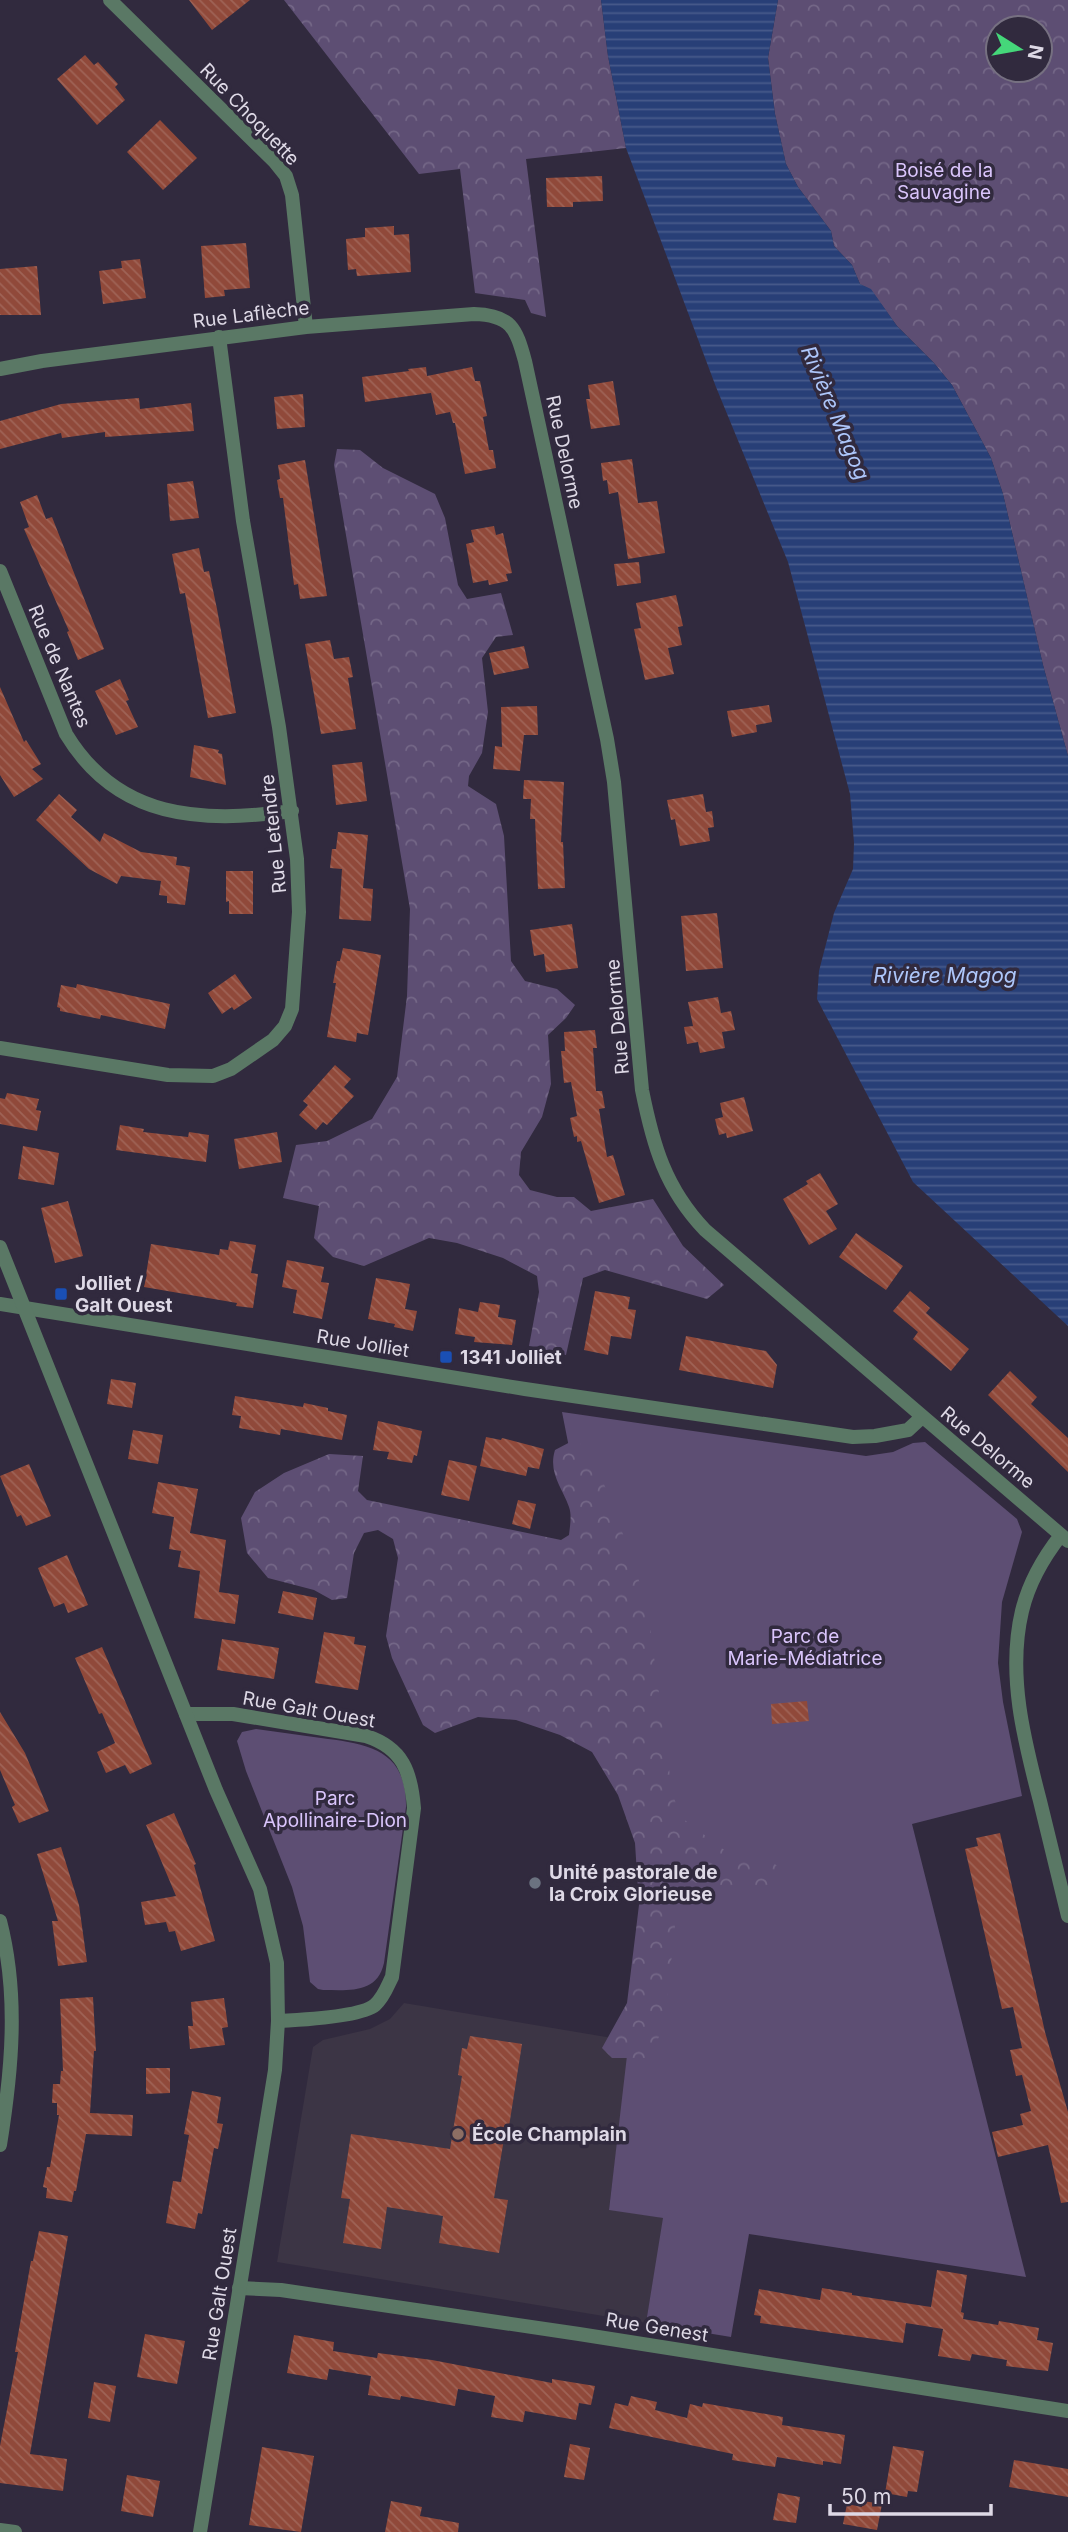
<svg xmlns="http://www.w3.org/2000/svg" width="1068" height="2532" viewBox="0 0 1068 2532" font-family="Inter,sans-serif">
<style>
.education{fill:#3c3545}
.green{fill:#5d4e73}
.forest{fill:url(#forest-crowns);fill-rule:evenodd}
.water{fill:url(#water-rules)}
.building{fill:url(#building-back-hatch)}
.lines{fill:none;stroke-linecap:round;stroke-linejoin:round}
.minor{stroke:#5a7865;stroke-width:14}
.tertiary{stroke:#5a7865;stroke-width:14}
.transit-dot{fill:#1a4fb4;stroke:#312a3e;stroke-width:2.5}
.worship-dot{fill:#6b7280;stroke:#312a3e;stroke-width:2.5}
.education-dot{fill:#8d6e63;stroke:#312a3e;stroke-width:2.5}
.labels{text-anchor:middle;stroke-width:7;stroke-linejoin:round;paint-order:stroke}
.street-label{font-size:19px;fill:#ded9e6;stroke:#312a3e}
.park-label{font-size:19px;fill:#dac5fc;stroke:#312a3e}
.poi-label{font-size:19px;font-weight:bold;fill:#ded9e6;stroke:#312a3e;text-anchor:start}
.water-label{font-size:21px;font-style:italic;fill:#adc6fa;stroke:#312a3e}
</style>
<defs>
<pattern id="forest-crowns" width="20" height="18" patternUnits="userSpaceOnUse" patternTransform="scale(1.75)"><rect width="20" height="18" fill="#5d4e73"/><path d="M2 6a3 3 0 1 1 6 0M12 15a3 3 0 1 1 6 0" fill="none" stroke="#746787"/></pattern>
<pattern id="water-rules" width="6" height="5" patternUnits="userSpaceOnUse" patternTransform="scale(1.75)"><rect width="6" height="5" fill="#283f77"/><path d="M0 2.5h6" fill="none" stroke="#475a8a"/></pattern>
<pattern id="building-back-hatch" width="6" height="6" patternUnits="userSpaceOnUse" patternTransform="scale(1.75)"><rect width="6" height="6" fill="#90493a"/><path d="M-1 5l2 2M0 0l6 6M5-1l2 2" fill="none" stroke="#9f6356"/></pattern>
</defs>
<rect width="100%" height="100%" fill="#312a3e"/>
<path class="education" d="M 404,2003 L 630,2041 L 609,2209 L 664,2218 L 646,2323 L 277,2262 L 313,2047 L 323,2040 L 370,2029 L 390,2019 Z"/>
<path class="green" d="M 562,1412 L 866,1456 L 893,1452 L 913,1443 L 925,1442 L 1017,1519 L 1022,1532 L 1002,1602 L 998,1663 L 1003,1702 L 1022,1796 L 912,1824 L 1026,2277 L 749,2234 L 731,2337 L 646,2323 L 663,2218 L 609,2210 L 650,1858 Z
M 256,1729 C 278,1732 299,1735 321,1738 C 367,1744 407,1749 406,1807 L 384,1963 C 377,1994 349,1990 323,1990 L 318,1989 L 310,1982 L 303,1926 L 292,1887 L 246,1771 L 237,1741 L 242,1732 Z"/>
<path class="forest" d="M 284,0 L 601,0 L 608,56 L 626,148 L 526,159 L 546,317 L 531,313 L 525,300 L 475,293 L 460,169 L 419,174 Z
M 778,0 L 1068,0 L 1068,756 L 1043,665 L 1003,494 L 991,458 L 952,385 L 934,363 L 897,326 L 871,290 L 860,284 L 852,265 L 834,246 L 831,231 L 798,187 L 786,164 L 775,114 L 768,58 ZM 998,28 L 1040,28 L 1040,70 L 998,70 Z
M 337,449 L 360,450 L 383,468 L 435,494 L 445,518 L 458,585 L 467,599 L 501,593 L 513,635 L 496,637 L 482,658 L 488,712 L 482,753 L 469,776 L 468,786 L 496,804 L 504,836 L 511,961 L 525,981 L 557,989 L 575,1005 L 566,1018 L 548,1035 L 551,1084 L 542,1117 L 521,1152 L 519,1175 L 530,1190 L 557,1197 L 574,1197 L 591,1211 L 653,1199 L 683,1246 L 724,1285 L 707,1299 L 605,1270 L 583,1278 L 566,1355 L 529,1346 L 539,1292 L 537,1276 L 503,1258 L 457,1243 L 429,1238 L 364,1266 L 333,1257 L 314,1238 L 319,1206 L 283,1198 L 296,1145 L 327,1141 L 372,1119 L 397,1077 L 407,996 L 410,909 L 334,465 Z
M 574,1440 L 590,1450 L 615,1511 L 647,1604 L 670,1776 L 678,1815 L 735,1858 L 772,1862 L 790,1875 L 778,1891 L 680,1881 L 664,2026 L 649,2058 L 612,2058 L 602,2048 L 627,2003 L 639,1905 L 635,1843 L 618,1795 L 592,1752 L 560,1735 L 516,1720 L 478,1717 L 435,1733 L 423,1725 L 392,1658 L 386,1636 L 398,1558 L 393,1539 L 378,1530 L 364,1533 L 354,1553 L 347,1598 L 332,1600 L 314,1590 L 268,1578 L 247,1553 L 241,1518 L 255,1492 L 284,1473 L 329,1454 L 363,1456 L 358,1491 L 367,1500 L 561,1540 L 569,1535 C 570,1526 572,1515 569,1507 C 562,1487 548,1473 555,1450 Z"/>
<path class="water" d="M 601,0 L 778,0 L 768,58 L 775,114 L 786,164 L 798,187 L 831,231 L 834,246 L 852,265 L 860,284 L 871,289 L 897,326 L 934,363 L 952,385 L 991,458 L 1003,494 L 1043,665 L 1068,756 L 1068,1326 L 913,1182 L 817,999 L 819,971 L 834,913 L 853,869 L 854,843 L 850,794 L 788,562 L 716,387 L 626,148 L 608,56 Z"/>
<path class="building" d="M 189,0 L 250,0 L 212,30 Z
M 85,55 L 94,65 L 98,62 L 118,84 L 115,87 L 125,100 L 97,125 L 57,79 Z
M 160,120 L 197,158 L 163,190 L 127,152 Z
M 602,176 L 603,201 L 573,202 L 573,207 L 547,207 L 546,178 Z
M 394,226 L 394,235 L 409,234 L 411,272 L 357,276 L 356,269 L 348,270 L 346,239 L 365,237 L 365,228 Z
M 246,243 L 250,288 L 224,290 L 225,296 L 205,298 L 201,246 Z
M 140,259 L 146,298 L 103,304 L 99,271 L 122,268 L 121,261 Z
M 37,266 L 41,315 L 0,315 L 0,269 Z
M 426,367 L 427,376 L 472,367 L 475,381 L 480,381 L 487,416 L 483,417 L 489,450 L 493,450 L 496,468 L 465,474 L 455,423 L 453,423 L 450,412 L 436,415 L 431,393 L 365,402 L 362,377 L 409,371 L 408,369 Z
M 613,381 L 620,425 L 591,429 L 586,399 L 590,399 L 588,385 Z
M 303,394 L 305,427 L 277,429 L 274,397 Z
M 139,398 L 140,409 L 191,403 L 194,431 L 105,437 L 105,432 L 62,438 L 61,433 L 0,449 L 0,421 L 61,404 Z
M 632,459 L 638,503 L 657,501 L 665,553 L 628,559 L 618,492 L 609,494 L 607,480 L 603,481 L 601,463 Z
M 305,460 L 327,596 L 300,599 L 298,584 L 294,585 L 283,498 L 280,498 L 277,480 L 280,479 L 278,465 Z
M 193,481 L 199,518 L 170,521 L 167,484 Z
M 37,495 L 46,519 L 52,517 L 104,649 L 78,660 L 67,632 L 69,631 L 24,529 L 29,527 L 20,502 Z
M 494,526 L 496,535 L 503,533 L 512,573 L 506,574 L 508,581 L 489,585 L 488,580 L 473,583 L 466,544 L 474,542 L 471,530 Z
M 199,548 L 204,572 L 209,571 L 217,609 L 236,713 L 208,718 L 185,593 L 180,594 L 172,554 Z
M 639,562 L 641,583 L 617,586 L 614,564 Z
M 676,595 L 683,626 L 678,627 L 682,645 L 668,648 L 674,674 L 645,680 L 634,629 L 641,628 L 636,603 Z
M 330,640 L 334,659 L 349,657 L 353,677 L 348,678 L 356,729 L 321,734 L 305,644 Z
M 524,646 L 529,668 L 494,675 L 489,653 Z
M 120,679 L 129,700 L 126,701 L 138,727 L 116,735 L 95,691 Z
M 0,687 L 24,742 L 26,740 L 41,764 L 32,769 L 43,779 L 14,797 L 0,775 Z
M 769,705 L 772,722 L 756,725 L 757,732 L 732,737 L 727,711 Z
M 537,706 L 538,735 L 524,735 L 520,771 L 493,769 L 495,746 L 502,747 L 501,707 Z
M 194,745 L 219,750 L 218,753 L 222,754 L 226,785 L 190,777 Z
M 362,762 L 367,801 L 336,805 L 332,765 Z
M 524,780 L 564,782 L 561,842 L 563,842 L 565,888 L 538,889 L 535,819 L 530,819 L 531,799 L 523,799 Z
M 59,794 L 77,810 L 71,817 L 100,842 L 104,833 L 141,852 L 177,857 L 176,865 L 190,867 L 185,905 L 167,903 L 167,896 L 159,895 L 161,881 L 121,876 L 117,884 L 89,869 L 36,820 Z
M 703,794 L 706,812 L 712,811 L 714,827 L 708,828 L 710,841 L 680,846 L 675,819 L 671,820 L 667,800 Z
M 338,832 L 368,835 L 363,888 L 373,889 L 371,921 L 339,919 L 342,869 L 330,868 L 332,849 L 336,849 Z
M 226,871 L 253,871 L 253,914 L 229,914 L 229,901 L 226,902 Z
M 717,913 L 723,968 L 686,971 L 681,916 Z
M 572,924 L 578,968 L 546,972 L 544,954 L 534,956 L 530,930 Z
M 343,948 L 381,955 L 368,1035 L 357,1033 L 356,1042 L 327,1037 L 336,983 L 333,983 L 337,961 L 340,961 Z
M 235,974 L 252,998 L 234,1010 L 232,1007 L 222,1014 L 208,993 Z
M 77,984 L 170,1004 L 165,1029 L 101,1015 L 100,1019 L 60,1011 L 60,1008 L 57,1007 L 61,985 L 76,988 Z
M 718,997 L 721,1013 L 731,1011 L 735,1030 L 722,1032 L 725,1048 L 700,1053 L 698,1042 L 687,1044 L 684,1027 L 693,1026 L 688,1002 Z
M 595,1030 L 597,1048 L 593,1048 L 596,1091 L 602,1091 L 605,1108 L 599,1109 L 607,1157 L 613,1155 L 625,1195 L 599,1203 L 581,1141 L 577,1142 L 577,1136 L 574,1137 L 570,1118 L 577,1116 L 571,1082 L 564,1083 L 561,1051 L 565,1051 L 564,1032 Z
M 335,1065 L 351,1079 L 344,1087 L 354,1096 L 327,1125 L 323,1122 L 316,1130 L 299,1115 L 308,1105 L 303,1101 Z
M 7,1093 L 39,1099 L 36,1110 L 41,1111 L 37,1131 L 0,1124 L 0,1098 L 5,1099 Z
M 744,1097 L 753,1131 L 727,1138 L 726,1133 L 719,1135 L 715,1119 L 723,1117 L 720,1103 Z
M 120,1125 L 144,1129 L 143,1132 L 188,1137 L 189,1132 L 209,1135 L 206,1162 L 116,1150 Z
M 277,1132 L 282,1162 L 239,1169 L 234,1139 Z
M 23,1146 L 59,1153 L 54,1185 L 18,1179 Z
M 820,1173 L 838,1204 L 826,1211 L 837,1229 L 809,1245 L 783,1199 L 808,1184 L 806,1181 Z
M 68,1201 L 83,1256 L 55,1263 L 41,1208 Z
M 856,1233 L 903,1266 L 886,1290 L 839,1257 Z
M 230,1241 L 256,1245 L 251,1273 L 258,1274 L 253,1308 L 236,1306 L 237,1303 L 144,1287 L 151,1244 L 219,1255 L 220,1249 L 228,1250 Z
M 287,1260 L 324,1267 L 321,1282 L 329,1283 L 322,1319 L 293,1313 L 297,1290 L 282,1287 Z
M 376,1278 L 410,1284 L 405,1309 L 417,1311 L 413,1331 L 394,1327 L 395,1324 L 368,1319 Z
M 595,1291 L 630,1297 L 628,1309 L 636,1310 L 631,1339 L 611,1336 L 608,1355 L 584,1350 Z
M 910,1291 L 930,1308 L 926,1313 L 969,1349 L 951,1371 L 913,1339 L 918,1332 L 893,1311 Z
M 480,1302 L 500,1305 L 498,1317 L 516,1320 L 512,1345 L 474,1342 L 475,1337 L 455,1334 L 459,1308 L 478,1312 Z
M 686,1336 L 766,1351 L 777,1365 L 773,1388 L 679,1370 Z
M 1010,1371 L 1037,1397 L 1031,1404 L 1068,1438 L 1068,1472 L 988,1395 Z
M 111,1379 L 136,1383 L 132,1408 L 107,1404 Z
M 235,1396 L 303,1407 L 304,1403 L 328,1408 L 328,1411 L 347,1415 L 342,1440 L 281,1429 L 280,1435 L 239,1428 L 241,1416 L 232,1415 Z
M 378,1421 L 422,1431 L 417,1456 L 414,1455 L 412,1463 L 387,1459 L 389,1452 L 373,1450 Z
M 133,1430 L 163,1435 L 158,1464 L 128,1459 Z
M 486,1437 L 501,1440 L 502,1438 L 544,1449 L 539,1469 L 528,1467 L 526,1476 L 480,1466 Z
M 449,1460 L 477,1466 L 469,1501 L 441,1495 Z
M 29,1464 L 51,1516 L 26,1526 L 21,1515 L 17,1517 L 0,1476 Z
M 158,1482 L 198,1489 L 190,1533 L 226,1540 L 219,1592 L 239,1595 L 235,1624 L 194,1618 L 200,1571 L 178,1567 L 181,1551 L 169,1549 L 174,1517 L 152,1513 Z
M 518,1500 L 536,1504 L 530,1529 L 512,1524 Z
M 67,1555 L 88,1605 L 68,1613 L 64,1603 L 54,1607 L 38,1568 Z
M 283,1591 L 317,1598 L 313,1620 L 278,1613 Z
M 324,1632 L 355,1637 L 354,1644 L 366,1646 L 358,1690 L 315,1683 Z
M 222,1639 L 279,1648 L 274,1679 L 217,1670 Z
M 102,1647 L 152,1764 L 130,1774 L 125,1765 L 106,1773 L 97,1752 L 115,1743 L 102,1713 L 99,1714 L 75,1658 Z
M 807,1701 L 809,1721 L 772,1724 L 771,1704 Z
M 0,1712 L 25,1753 L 49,1811 L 19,1823 L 12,1807 L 15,1805 L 0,1770 Z
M 174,1813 L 196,1864 L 194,1865 L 215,1941 L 181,1951 L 175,1931 L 169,1932 L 166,1922 L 145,1925 L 141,1902 L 176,1896 L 146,1825 Z
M 1000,1833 L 1045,2032 L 1068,2112 L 1068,2202 L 1061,2203 L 1048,2145 L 998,2157 L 992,2132 L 1023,2125 L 1020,2114 L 1031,2111 L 1022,2075 L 1016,2076 L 1010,2050 L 1022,2048 L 1013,2007 L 1002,2009 L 965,1849 L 978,1846 L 976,1838 Z
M 61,1847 L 79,1905 L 87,1962 L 58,1966 L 52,1921 L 58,1921 L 37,1854 Z
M 93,1997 L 96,2051 L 94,2051 L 90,2113 L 133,2115 L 132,2136 L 86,2134 L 76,2191 L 74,2191 L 72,2202 L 46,2198 L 47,2188 L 43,2187 L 47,2167 L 50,2167 L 59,2115 L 57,2115 L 57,2103 L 52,2103 L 53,2084 L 60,2084 L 61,2071 L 63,2071 L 60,1999 Z
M 224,1998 L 228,2027 L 222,2028 L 225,2045 L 190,2049 L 188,2026 L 193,2026 L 191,2002 Z
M 470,2036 L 522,2044 L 507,2139 L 504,2139 L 494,2198 L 508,2200 L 499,2253 L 439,2243 L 443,2216 L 387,2207 L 381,2249 L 343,2243 L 350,2199 L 341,2198 L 351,2134 L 450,2149 L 462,2076 L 458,2075 L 462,2048 L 467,2049 Z
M 146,2068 L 170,2068 L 170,2093 L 146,2094 Z
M 192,2091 L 221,2097 L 217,2123 L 223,2124 L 218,2149 L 214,2148 L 202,2214 L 198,2213 L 195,2229 L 166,2223 L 173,2181 L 181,2182 L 189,2135 L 184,2134 Z
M 39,2231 L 68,2236 L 30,2454 L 67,2459 L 63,2491 L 0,2483 L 0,2446 L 18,2352 L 15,2352 L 31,2261 L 33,2261 Z
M 937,2270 L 967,2275 L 961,2312 L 964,2313 L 963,2319 L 998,2325 L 999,2321 L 1039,2328 L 1037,2340 L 1053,2343 L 1048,2371 L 1006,2366 L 1007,2360 L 972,2354 L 970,2361 L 938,2356 L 943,2329 L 906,2323 L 903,2343 L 760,2323 L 761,2316 L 754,2315 L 759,2289 L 820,2300 L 822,2288 L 852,2293 L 852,2295 L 931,2307 Z
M 145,2334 L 185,2341 L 177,2384 L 137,2377 Z
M 294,2335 L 334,2342 L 333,2351 L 377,2358 L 378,2353 L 432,2360 L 552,2383 L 552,2379 L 595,2386 L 591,2405 L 579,2403 L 576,2420 L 525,2411 L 523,2422 L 491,2417 L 495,2396 L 458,2389 L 455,2406 L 401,2396 L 400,2400 L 368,2395 L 371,2376 L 329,2369 L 327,2380 L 287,2373 Z
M 94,2382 L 116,2386 L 110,2422 L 88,2418 Z
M 631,2396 L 657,2402 L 655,2410 L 687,2418 L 690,2404 L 702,2407 L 703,2403 L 783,2417 L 782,2425 L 845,2435 L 841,2464 L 823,2461 L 823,2465 L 777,2457 L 775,2467 L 732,2460 L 733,2454 L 609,2428 L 615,2403 L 628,2406 Z
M 570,2444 L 590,2448 L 584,2480 L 564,2477 Z
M 893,2446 L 924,2451 L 917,2492 L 908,2491 L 907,2497 L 885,2493 Z
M 262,2447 L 314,2456 L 301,2532 L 249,2525 Z
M 1014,2460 L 1068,2469 L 1068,2497 L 1009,2487 Z
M 127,2475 L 160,2481 L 153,2517 L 121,2511 Z
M 778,2493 L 800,2497 L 796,2523 L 773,2520 Z
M 391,2501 L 422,2507 L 420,2516 L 459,2523 L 458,2532 L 385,2532 Z
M 863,2501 L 882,2504 L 877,2530 L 843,2524 L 847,2504 L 862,2507 Z"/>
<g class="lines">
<path class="minor" d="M 110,0 L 274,161 L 286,176 L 292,195 L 306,327
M 0,369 L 42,361 L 306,327 L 474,314 C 511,315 516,328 525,361 L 607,739 L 614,782 L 642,1090 C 653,1145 665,1188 705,1230 L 1068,1541
M 0,571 L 66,734 C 118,820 201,823 292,811
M 0,1048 L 168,1075 L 213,1076 L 231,1069 L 273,1040 L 285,1026 L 292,1009 L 299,912 L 297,859 L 279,727 L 243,521 L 219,337
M 0,1304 L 525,1389 L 853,1437 L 875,1436 L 908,1430 L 922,1417
M 1061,1535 C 1043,1558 1029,1582 1022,1611 C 1007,1674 1024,1740 1040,1801 C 1049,1839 1059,1878 1068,1916
M 186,1714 L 233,1714 L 366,1736 C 403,1748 411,1772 414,1808 L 392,1977 C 387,1987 384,1997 375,2005 C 361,2017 299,2020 278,2021
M 0,1921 C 19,1995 12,2070 0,2145
M 239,2288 L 281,2290 L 579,2334 L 1068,2411
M 0,2530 L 15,2532"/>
<path class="tertiary" d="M 0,1247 L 216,1790 L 260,1889 L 277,1963 L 278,2021 L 275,2070 L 200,2532"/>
</g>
<g class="transit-dot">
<rect x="54" y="1287" width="14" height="14" rx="3.5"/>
<rect x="439" y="1350" width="14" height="14" rx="3.5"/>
</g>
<circle class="worship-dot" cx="535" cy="1883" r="7"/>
<circle class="education-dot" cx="458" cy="2134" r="7"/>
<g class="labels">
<g class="street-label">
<text transform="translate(250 114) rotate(46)" y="7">Rue Choquette</text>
<text transform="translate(251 314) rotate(-7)" y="7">Rue Laflèche</text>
<text transform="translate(565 452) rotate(78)" y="7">Rue Delorme</text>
<text transform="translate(60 666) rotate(67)" y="7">Rue de Nantes</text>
<text transform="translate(273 834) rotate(-96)" y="7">Rue Letendre</text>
<text transform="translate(617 1017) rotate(-95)" y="7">Rue Delorme</text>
<text transform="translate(363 1343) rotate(9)" y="7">Rue Jolliet</text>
<text transform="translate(988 1447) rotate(40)" y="7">Rue Delorme</text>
<text transform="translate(309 1709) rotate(10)" y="7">Rue Galt Ouest</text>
<text transform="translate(219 2294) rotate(-81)" y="7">Rue Galt Ouest</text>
<text transform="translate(657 2327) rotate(9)" y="7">Rue Genest</text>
</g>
<g class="park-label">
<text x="944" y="177">Boisé de la<tspan x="944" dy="22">Sauvagine</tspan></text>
<text x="805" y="1643">Parc de<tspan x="805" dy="22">Marie-Médiatrice</tspan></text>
<text x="335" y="1805">Parc<tspan x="335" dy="22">Apollinaire-Dion</tspan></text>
</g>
<g class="poi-label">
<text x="75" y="1290">Jolliet /<tspan x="75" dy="22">Galt Ouest</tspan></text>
<text x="460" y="1364">1341 Jolliet</text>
<text x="549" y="1879">Unité pastorale de<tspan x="549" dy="22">la Croix Glorieuse</tspan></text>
<text x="472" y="2141">École Champlain</text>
</g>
<g class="water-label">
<text transform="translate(835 413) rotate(67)" y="7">Rivière Magog</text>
<text x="945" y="983">Rivière Magog</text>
</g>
</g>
<g transform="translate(1019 49) rotate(101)"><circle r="33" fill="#312a3e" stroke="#767081" stroke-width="2"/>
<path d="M0-5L12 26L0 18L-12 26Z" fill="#45d77a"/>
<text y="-10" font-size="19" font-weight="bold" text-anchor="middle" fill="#ded9e6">N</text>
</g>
<path d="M830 2504v10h161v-10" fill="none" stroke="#ded9e6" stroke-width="3.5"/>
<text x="841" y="2504" font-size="21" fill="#ded9e6" stroke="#312a3e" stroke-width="5" paint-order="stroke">50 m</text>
</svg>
